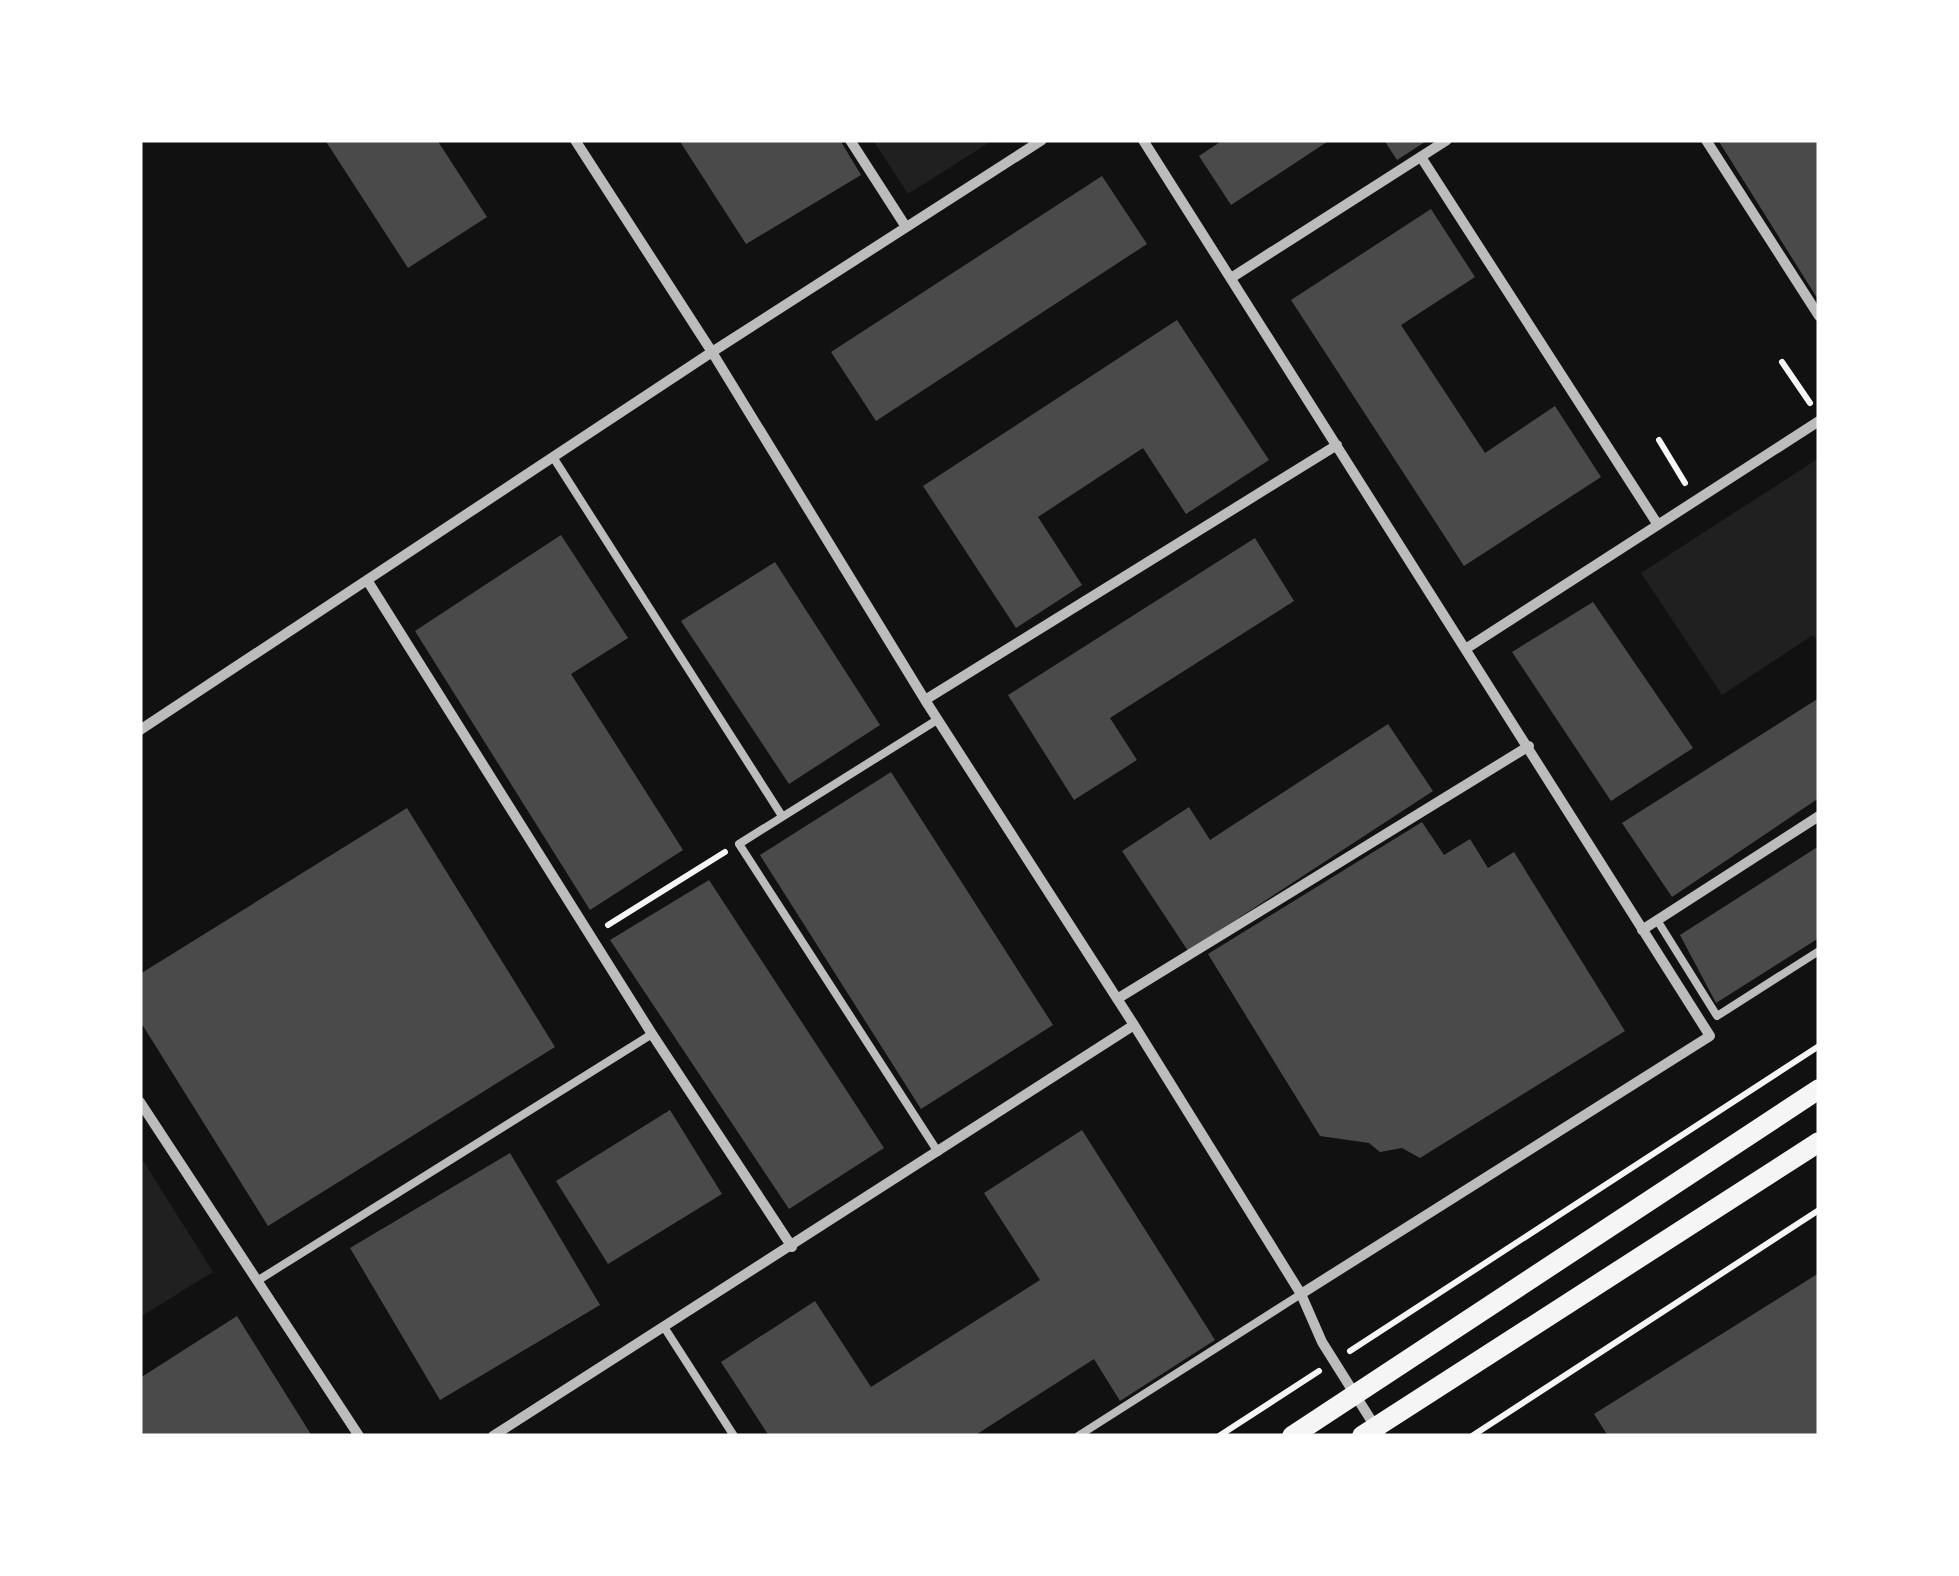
<svg xmlns="http://www.w3.org/2000/svg" width="1959" height="1576" viewBox="0 0 1959 1576" font-family="'Fira Sans',sans-serif">
<style>
.green{fill:#202020}
.building{fill:#4a4a4a}
.lines{fill:none;stroke-linecap:round;stroke-linejoin:round}
.path{stroke:#f5f5f5;stroke-width:6}
.service{stroke:#bcbcbc;stroke-width:8}
.minor{stroke:#bcbcbc;stroke-width:10}
.secondary{stroke:#f5f5f5;stroke-width:20}
</style>
<rect width="100%" height="100%" fill="#111"/>
<path class="green" d="M 873,140 L 993,140 L 908,194 Z
M 1819,458 L 1819,643 L 1813,635 L 1722,695 L 1641,573 Z
M 140,1156 L 213,1272 L 140,1317 Z"/>
<path class="building" d="M 325,140 L 437,140 L 487,217 L 408,268 Z
M 679,140 L 840,140 L 861,175 L 746,244 Z
M 1223,140 L 1330,140 L 1231,205 L 1199,156 Z
M 1384,140 L 1428,140 L 1397,160 Z
M 1718,140 L 1819,140 L 1819,301 Z
M 1102,176 L 1147,244 L 876,421 L 831,352 Z
M 1431,209 L 1475,277 L 1401,325 L 1485,453 L 1555,406 L 1601,477 L 1464,566 L 1291,300 Z
M 1177,320 L 1269,460 L 1186,514 L 1143,448 L 1038,517 L 1082,585 L 1016,628 L 923,486 Z
M 561,535 L 628,638 L 571,674 L 683,850 L 590,910 L 415,631 Z
M 1255,538 L 1294,601 L 1110,718 L 1137,760 L 1074,800 L 1008,695 Z
M 775,562 L 880,725 L 789,784 L 681,621 Z
M 1593,602 L 1693,748 L 1611,801 L 1512,652 Z
M 1819,698 L 1819,798 L 1672,897 L 1622,823 Z
M 1388,724 L 1433,791 L 1188,951 L 1122,851 L 1189,807 L 1210,840 Z
M 891,772 L 1053,1025 L 921,1109 L 760,855 Z
M 407,808 L 555,1047 L 268,1226 L 140,1021 L 140,974 Z
M 1422,822 L 1444,855 L 1470,839 L 1488,868 L 1514,852 L 1625,1031 L 1420,1158 L 1402,1148 L 1380,1152 L 1369,1143 L 1320,1136 L 1208,954 Z
M 1819,846 L 1819,938 L 1716,1003 L 1680,935 Z
M 709,880 L 884,1148 L 789,1209 L 610,940 Z
M 670,1110 L 722,1194 L 608,1264 L 556,1181 Z
M 1082,1130 L 1215,1340 L 1120,1401 L 1094,1359 L 974,1436 L 769,1436 L 721,1362 L 815,1301 L 871,1387 L 1040,1280 L 984,1193 Z
M 510,1153 L 600,1305 L 440,1400 L 350,1248 Z
M 1819,1273 L 1819,1436 L 1608,1436 L 1594,1414 Z
M 237,1316 L 312,1436 L 140,1436 L 140,1378 Z"/>
<g class="lines">
<path class="path" d="M 1782,362 L 1810,403
M 1659,440 L 1685,483
M 608,925 L 725,852
M 1350,1351 L 1819,1046
M 1219,1436 L 1319,1371
M 1472,1436 L 1819,1210"/>
<path class="service" d="M 553,457 L 782,816
M 937,720 L 739,844 L 938,1152
M 1657,920 L 1717,1016 L 1819,951
M 257,1281 L 652,1034
M 664,1327 L 734,1436
M 1078,1436 L 1301,1294"/>
<path class="minor" d="M 575,140 L 712,352 L 925,700 L 1134,1025 L 1301,1294 L 1322,1342 L 1381,1436
M 850,140 L 906,227
M 1143,140 L 1710,1036 L 1301,1294
M 1706,140 L 1819,316
M 1421,157 L 1658,525
M 1231,278 L 1447,140
M 367,580 L 652,1034 L 792,1247
M 1467,648 L 1819,421
M 925,700 L 1337,445
M 140,730 L 712,352 L 1042,140
M 1642,930 L 1819,816
M 1117,999 L 1529,746
M 140,1102 L 359,1436
M 493,1436 L 1134,1025"/>
<path class="secondary" d="M 1292,1436 L 1819,1089
M 1362,1436 L 1819,1142"/>
</g>
<rect width="1959" height="1576" fill="none" stroke="#ffffff" stroke-width="285"/>
</svg>
